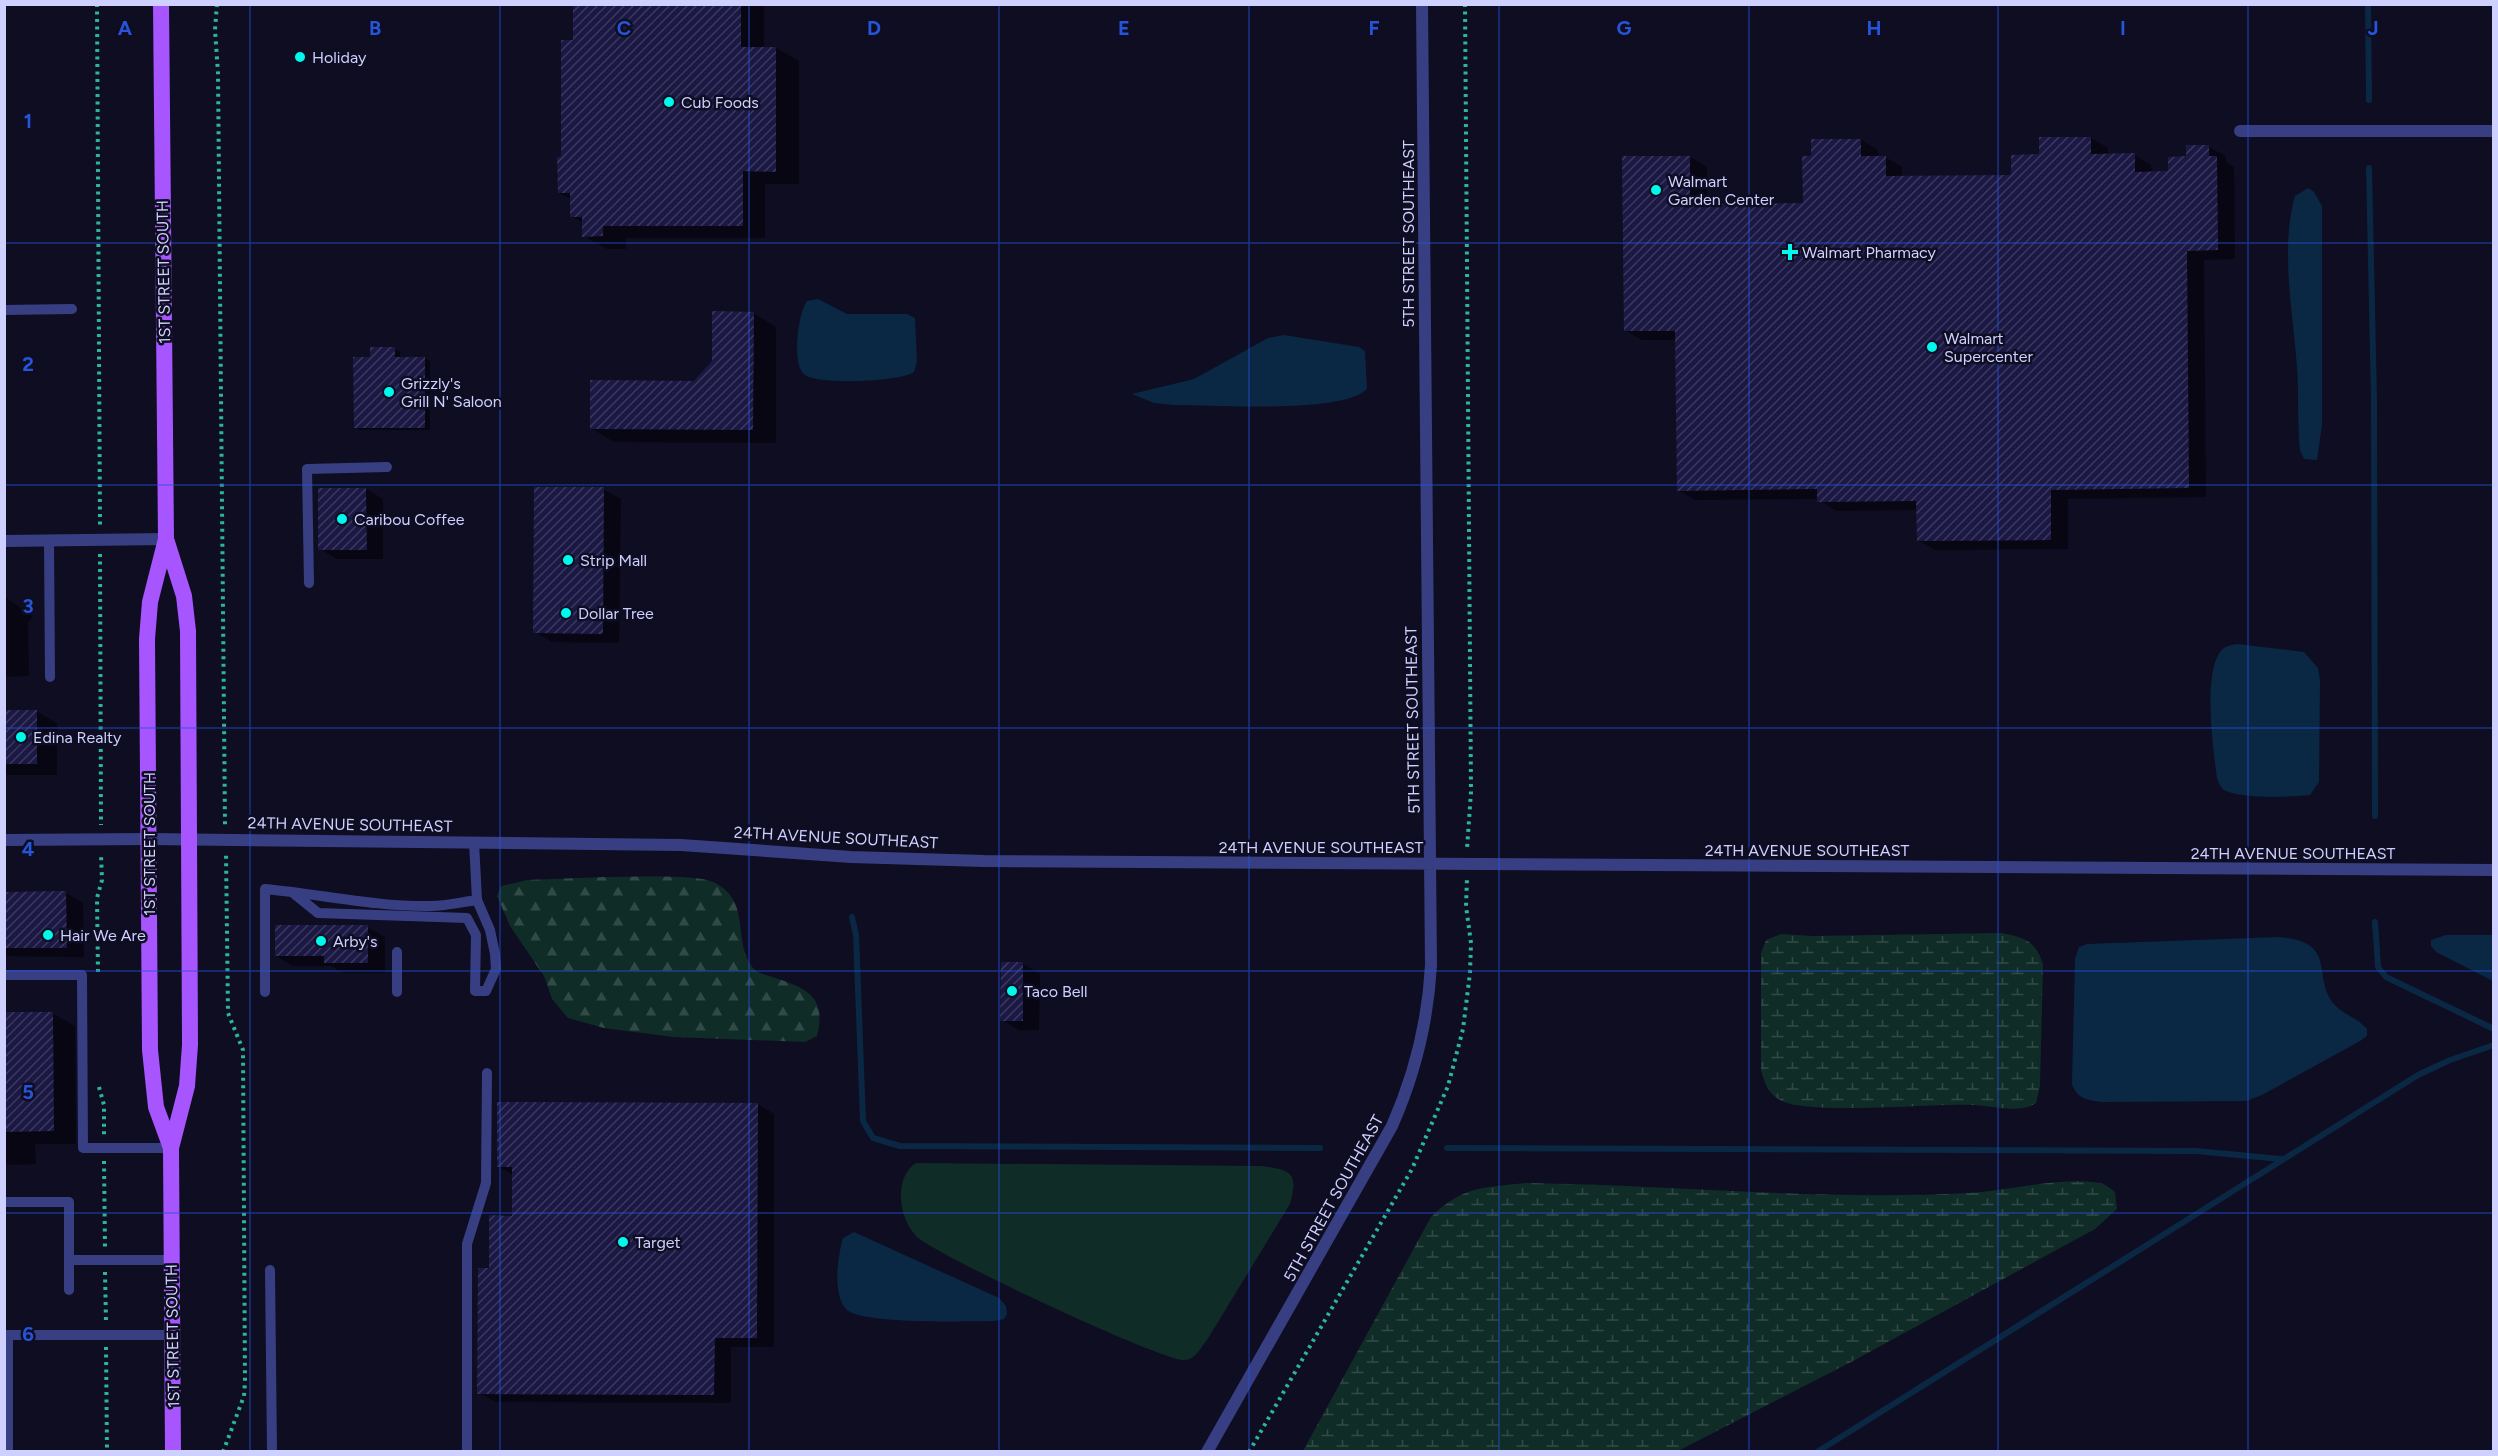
<svg xmlns="http://www.w3.org/2000/svg" width="2498" height="1456" viewBox="0 0 2498 1456" font-family="Figtree,sans-serif">
<style>
.grass{fill:#102c27}
.forest{fill:url(#forest-firs)}
.wetland{fill:url(#wetland-marsh)}
.water{fill:#0a2844}
.shadow{fill:#0007}
.lines{fill:none;stroke-linecap:round;stroke-linejoin:round}
.stream{stroke:#0a2844;stroke-width:6}
.building{fill:url(#building-hatch)}
.path{stroke:#2cb699;stroke-width:4;stroke-dasharray:3 4.5;stroke-linecap:butt}
.service{stroke:#373f82;stroke-width:10}
.minor{stroke:#373f82;stroke-width:12}
.tertiary{stroke:#373f82;stroke-width:12}
.primary{stroke:#a755ff;stroke-width:16}
.grid{fill:none;stroke:#2654da;stroke-width:1.5;stroke-opacity:0.55}
.poi-dot{fill:#00f9ed;stroke:#0e0d22;stroke-width:2}
.labels{text-anchor:middle;stroke-width:5;stroke-linejoin:round;paint-order:stroke}
.poi-label{font-size:16px;fill:#ced0ff;stroke:#0e0d22;text-anchor:start}
.street-label{font-size:16px;fill:#ced0ff;stroke:#0e0d22}
.grid-label{font-size:20px;text-anchor:middle;font-weight:bold;fill:#2654da;stroke:#0e0d22;stroke-width:5;stroke-linejoin:round;paint-order:stroke}
</style>
<defs>
<pattern id="forest-firs" width="22" height="20" patternUnits="userSpaceOnUse" patternTransform="scale(1.5)"><rect width="22" height="20" fill="#102c27"/><path d="M5 1l3.5 6h-7zM16 11l3.5 6h-7z" fill="#324a47"/></pattern>
<pattern id="wetland-marsh" width="20" height="14" patternUnits="userSpaceOnUse" patternTransform="scale(1.5)"><rect width="20" height="14" fill="#102c27"/><path d="M1 5h8M5 5V1M11 12h8M15 12V8" fill="none" stroke="#324a47"/></pattern>
<pattern id="building-hatch" width="6" height="6" patternUnits="userSpaceOnUse" patternTransform="scale(1.5)"><rect width="6" height="6" fill="#1b1944"/><path d="M-1 1l2-2M0 6l6-6M5 7l2-2" fill="none" stroke="#3b3960"/></pattern>
</defs>
<rect width="100%" height="100%" fill="#0e0d22"/>
<path class="grass" d="M 916,1163 L 1261,1166 C 1291,1170 1299,1172 1290,1204 L 1207,1340 C 1200,1348 1196,1360 1184,1360 C 1162,1361 933,1254 916,1236 C 898,1217 894,1177 916,1163 Z"/>
<path class="forest" d="M 604,877 C 626,877 698,874 713,882 C 753,901 731,939 753,968 C 757,973 763,974 769,976 C 803,987 828,994 817,1036 L 805,1042 L 673,1037 L 604,1028 L 568,1018 L 552,999 L 544,976 L 510,926 L 497,896 L 501,886 L 527,880 Z"/>
<path class="wetland" d="M 2002,933 C 2025,938 2035,940 2043,964 L 2040,1086 L 2036,1103 C 2020,1114 1993,1106 1973,1105 C 1934,1103 1808,1116 1780,1100 C 1768,1094 1764,1081 1761,1070 L 1761,953 L 1766,940 L 1781,934 L 1813,936 Z
M 1526,1183 C 1673,1185 1820,1201 1968,1193 C 2007,1191 2063,1176 2100,1183 C 2105,1184 2111,1189 2115,1192 L 2117,1209 L 2095,1229 L 1853,1361 L 1678,1451 L 1303,1451 L 1431,1217 C 1464,1185 1483,1188 1526,1183 Z"/>
<path class="water" d="M 2308,188 L 2314,192 L 2322,206 L 2322,425 L 2317,460 L 2304,459 L 2300,450 C 2297,422 2299,394 2297,367 C 2293,312 2280,249 2295,196 Z
M 818,299 L 847,314 L 907,314 L 915,318 L 917,361 L 914,372 C 900,382 819,385 805,375 C 791,366 798,313 807,301 Z
M 1284,335 L 1359,347 L 1365,351 L 1367,389 C 1343,414 1213,405 1174,405 L 1154,403 L 1132,394 L 1194,379 L 1268,338 Z
M 2237,644 L 2304,652 L 2318,668 L 2320,680 L 2319,782 L 2310,795 C 2291,797 2241,799 2224,790 C 2220,787 2219,783 2217,778 C 2213,749 2203,676 2220,652 C 2225,646 2230,645 2237,644 Z
M 2446,935 L 2493,935 L 2493,981 L 2436,952 L 2431,946 L 2431,940 Z
M 2279,937 C 2338,942 2312,975 2333,1003 C 2342,1014 2358,1018 2367,1029 L 2367,1036 L 2360,1041 L 2262,1095 L 2246,1101 L 2102,1102 C 2088,1100 2077,1099 2072,1084 L 2075,959 L 2079,947 L 2087,944 Z
M 854,1232 L 999,1298 L 1006,1306 L 1007,1314 L 1004,1319 L 995,1321 C 969,1321 860,1325 846,1309 C 832,1294 838,1255 843,1238 Z"/>
<path class="shadow" d="M 574,4 L 764,4 L 764,48 L 776,48 L 799,61 L 799,184 L 765,184 L 765,238 L 626,238 L 626,249 L 607,249 L 584,236 L 584,223 L 571,216 L 571,199 L 559,193 L 574,41 Z
M 2091,138 L 2108,148 L 2108,155 L 2134,155 L 2151,165 L 2152,173 L 2170,173 L 2188,158 L 2209,147 L 2226,156 L 2226,162 L 2234,167 L 2235,259 L 2204,260 L 2206,497 L 2068,499 L 2068,549 L 1935,550 L 1918,540 L 1918,510 L 1836,511 L 1819,499 L 1695,500 L 1678,490 L 1677,340 L 1642,340 L 1625,330 L 1690,157 L 1707,167 L 1707,205 L 1804,204 L 1812,157 L 1861,140 L 1878,150 L 1878,157 L 1885,157 L 1902,167 L 1902,177 L 2013,176 L 2040,156 Z
M 753,313 L 776,327 L 776,443 L 614,442 L 591,428 L 695,382 Z
M 395,349 L 400,352 L 400,358 L 424,358 L 430,361 L 430,430 L 360,430 L 355,427 L 372,358 Z
M 366,489 L 383,499 L 383,559 L 337,559 L 320,549 Z
M 603,489 L 621,499 L 619,643 L 552,642 L 535,632 Z
M 4,596 L 33,617 L 28,622 L 29,676 L 4,677 Z
M 36,711 L 57,723 L 57,775 L 4,775 L 4,712 Z
M 66,893 L 83,903 L 84,957 L 4,956 L 4,894 Z
M 367,927 L 385,937 L 385,973 L 343,973 L 331,966 L 293,966 L 276,956 Z
M 1023,964 L 1040,974 L 1039,1030 L 1019,1030 L 1002,1020 Z
M 52,1013 L 75,1026 L 76,1144 L 35,1144 L 36,1164 L 4,1165 L 4,1014 Z
M 758,1104 L 774,1114 L 774,1347 L 731,1347 L 731,1403 L 496,1402 L 479,1393 L 490,1269 L 513,1217 L 513,1175 L 499,1167 Z"/>
<g class="lines">
<path class="stream" d="M 2368,4 L 2369,100
M 2369,168 L 2374,400 L 2375,816
M 852,917 L 856,935 L 863,1121 L 873,1138 L 900,1146 L 1320,1148
M 2375,922 L 2378,967 L 2386,977 L 2494,1029
M 1447,1148 L 2196,1151 L 2281,1159
M 1817,1452 L 2418,1075 L 2450,1060 L 2494,1045"/>
</g>
<path class="building" d="M 573,4 L 741,4 L 741,47 L 776,47 L 776,172 L 743,171 L 743,226 L 603,226 L 603,236 L 582,237 L 582,217 L 570,217 L 570,193 L 558,193 L 557,157 L 561,157 L 561,40 L 573,40 Z
M 2039,137 L 2091,137 L 2091,154 L 2135,153 L 2135,172 L 2168,171 L 2168,157 L 2186,156 L 2186,145 L 2209,145 L 2209,156 L 2217,156 L 2218,250 L 2187,251 L 2189,488 L 2051,490 L 2051,540 L 1917,541 L 1916,501 L 1817,502 L 1817,489 L 1677,491 L 1675,331 L 1624,331 L 1622,156 L 1690,156 L 1690,204 L 1803,203 L 1802,156 L 1811,156 L 1811,139 L 1861,139 L 1861,156 L 1886,156 L 1886,176 L 2011,175 L 2011,155 L 2039,154 Z
M 712,311 L 754,312 L 753,430 L 590,429 L 590,380 L 694,381 L 712,361 Z
M 370,347 L 395,347 L 395,357 L 425,357 L 425,428 L 354,428 L 353,357 L 370,357 Z
M 534,487 L 604,487 L 603,634 L 533,633 Z
M 318,488 L 366,488 L 367,550 L 318,550 Z
M 4,710 L 37,710 L 37,764 L 4,764 Z
M 66,891 L 67,948 L 4,948 L 4,892 Z
M 275,925 L 368,925 L 368,963 L 324,963 L 324,956 L 275,956 Z
M 1001,962 L 1023,962 L 1023,1021 L 1000,1021 Z
M 4,1012 L 53,1012 L 54,1131 L 4,1132 Z
M 497,1102 L 758,1103 L 757,1338 L 715,1338 L 714,1395 L 477,1394 L 478,1268 L 489,1268 L 489,1215 L 512,1216 L 512,1167 L 497,1167 Z"/>
<g class="lines">
<path class="path" d="M 97,4 L 100,525
M 217,4 L 215,30 L 218,73 L 225,825
M 1465,4 L 1471,792 L 1467,849
M 100,554 L 101,825
M 98,972 L 97,898 L 102,880 L 101,854
M 99,1087 L 104,1105 L 104,1136
M 104,1161 L 105,1247
M 105,1272 L 106,1322
M 106,1347 L 107,1452
M 223,1452 L 244,1396 L 245,1382 L 243,1050 L 228,1013 L 226,854
M 1249,1452 L 1412,1169 L 1448,1086 L 1463,1029 L 1470,973 L 1471,943 L 1466,906 L 1467,878"/>
<path class="service" d="M 4,310 L 72,309
M 49,541 L 50,677
M 309,583 L 307,469 L 387,467
M 474,842 L 477,900
M 397,952 L 397,992
M 4,975 L 82,975 L 83,1148 L 171,1148
M 265,992 L 265,889 C 320,894 375,907 431,906 C 446,906 462,902 477,900 L 490,930 L 495,954 L 496,969 L 486,991 L 475,991 L 476,935 L 467,918 L 318,913 L 292,892
M 4,1202 L 69,1202 L 69,1290
M 69,1260 L 171,1260
M 270,1270 L 272,1452
M 8,1452 L 8,1335 L 172,1335
M 467,1452 L 467,1244 L 486,1183 L 487,1073"/>
<path class="minor" d="M 2240,131 L 2494,131
M 4,541 L 166,539
M 4,840 L 149,839"/>
<path class="tertiary" d="M 149,839 L 681,845 L 851,857 L 984,861 L 2494,870
M 1207,1452 L 1392,1126 C 1415,1074 1428,1022 1431,965 L 1422,4"/>
<path class="primary" d="M 161,4 L 166,539 L 150,602 L 147,639 L 150,1050 L 156,1107 L 171,1148
M 166,539 L 184,596 L 188,631 L 190,1045 L 187,1086 L 171,1148 L 173,1452"/>
</g>
<path class="grid" d="M 250,4 L 250,1452M 500,4 L 500,1452M 749,4 L 749,1452M 999,4 L 999,1452M 1249,4 L 1249,1452M 1499,4 L 1499,1452M 1749,4 L 1749,1452M 1998,4 L 1998,1452M 2248,4 L 2248,1452M 4,243 L 2494,243M 4,485 L 2494,485M 4,728 L 2494,728M 4,971 L 2494,971M 4,1213 L 2494,1213"/>
<g class="poi-dot">
<circle cx="300" cy="57" r="6"/>
<circle cx="669" cy="102" r="6"/>
<circle cx="1656" cy="190" r="6"/>
<path d="M1787 243h6v6h6v6h-6v6h-6v-6h-6v-6h6z"/>
<circle cx="1932" cy="347" r="6"/>
<circle cx="389" cy="392" r="6"/>
<circle cx="342" cy="519" r="6"/>
<circle cx="568" cy="560" r="6"/>
<circle cx="566" cy="613" r="6"/>
<circle cx="21" cy="737" r="6"/>
<circle cx="48" cy="935" r="6"/>
<circle cx="321" cy="941" r="6"/>
<circle cx="1012" cy="991" r="6"/>
<circle cx="623" cy="1242" r="6"/>
</g>
<g class="labels">
<g class="poi-label">
<text x="312" y="63">Holiday</text>
<text x="681" y="108">Cub Foods</text>
<text x="1668" y="187">Walmart<tspan x="1668" dy="18">Garden Center</tspan></text>
<text x="1802" y="258">Walmart Pharmacy</text>
<text x="1944" y="344">Walmart<tspan x="1944" dy="18">Supercenter</tspan></text>
<text x="401" y="389">Grizzly's<tspan x="401" dy="18">Grill N' Saloon</tspan></text>
<text x="354" y="525">Caribou Coffee</text>
<text x="580" y="566">Strip Mall</text>
<text x="578" y="619">Dollar Tree</text>
<text x="33" y="743">Edina Realty</text>
<text x="60" y="941">Hair We Are</text>
<text x="333" y="947">Arby's</text>
<text x="1024" y="997">Taco Bell</text>
<text x="635" y="1248">Target</text>
</g>
<g class="street-label">
<text transform="translate(1408 234) rotate(-90)" y="6">5TH STREET SOUTHEAST</text>
<text transform="translate(163 272) rotate(-91)" y="6">1ST STREET SOUTH</text>
<text transform="translate(1412 720) rotate(-91)" y="6">5TH STREET SOUTHEAST</text>
<text transform="translate(350 824) rotate(1)" y="6">24TH AVENUE SOUTHEAST</text>
<text transform="translate(836 837) rotate(3)" y="6">24TH AVENUE SOUTHEAST</text>
<text transform="translate(149 844) rotate(-90)" y="6">1ST STREET SOUTH</text>
<text x="1321" y="853">24TH AVENUE SOUTHEAST</text>
<text x="1807" y="856">24TH AVENUE SOUTHEAST</text>
<text x="2293" y="859">24TH AVENUE SOUTHEAST</text>
<text transform="translate(1333 1198) rotate(-61)" y="6">5TH STREET SOUTHEAST</text>
<text transform="translate(172 1336) rotate(-91)" y="6">1ST STREET SOUTH</text>
</g>
</g>
<g class="grid-label">
<text x="125" y="35">A</text>
<text x="375" y="35">B</text>
<text x="624" y="35">C</text>
<text x="874" y="35">D</text>
<text x="1124" y="35">E</text>
<text x="1374" y="35">F</text>
<text x="1624" y="35">G</text>
<text x="1874" y="35">H</text>
<text x="2123" y="35">I</text>
<text x="2373" y="35">J</text>
<text x="28" y="128">1</text>
<text x="28" y="371">2</text>
<text x="28" y="613">3</text>
<text x="28" y="856">4</text>
<text x="28" y="1099">5</text>
<text x="28" y="1341">6</text>
</g>
<rect width="2498" height="1456" fill="none" stroke="#ced0ff" stroke-width="12"/>
</svg>
